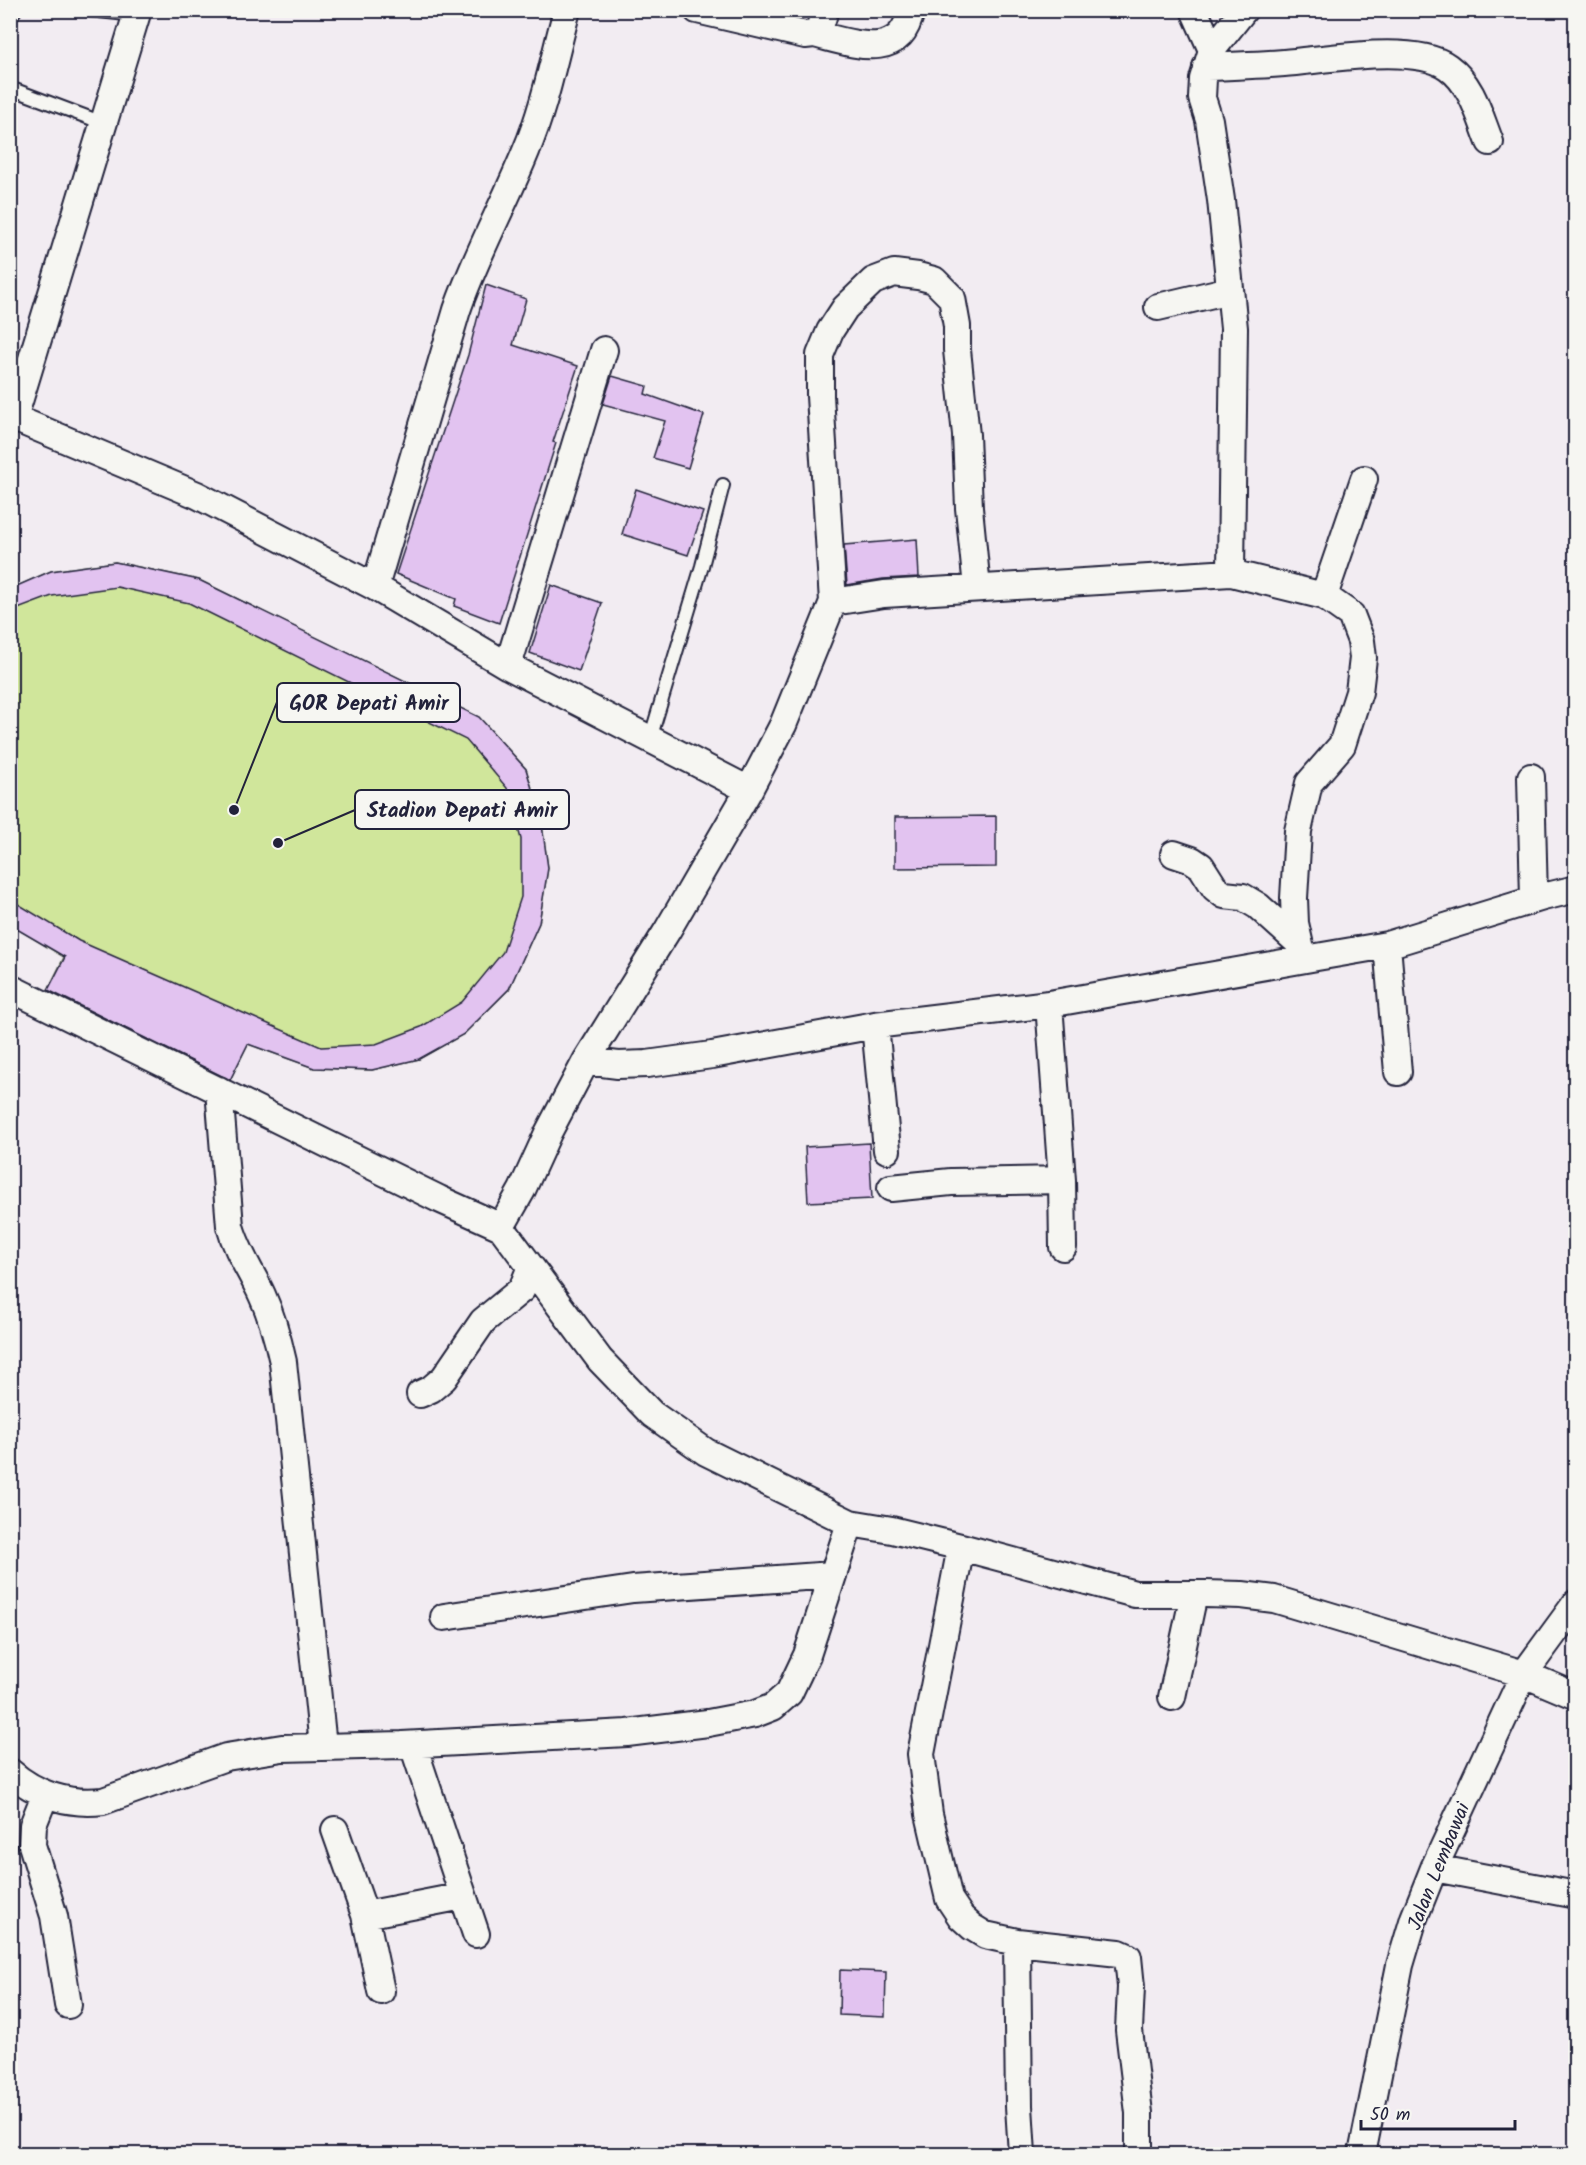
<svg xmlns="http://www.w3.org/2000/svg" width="1586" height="2165" viewBox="0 0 1586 2165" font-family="Kalam,sans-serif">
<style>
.green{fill:#d0e69b;stroke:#79846b;stroke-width:1.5}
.building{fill:#e2c3f0;stroke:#22223b;stroke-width:1.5}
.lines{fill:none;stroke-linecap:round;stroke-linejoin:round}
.service-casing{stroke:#22223b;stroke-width:16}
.minor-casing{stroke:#22223b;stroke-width:30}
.service{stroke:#f6f6f2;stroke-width:12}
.minor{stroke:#f6f6f2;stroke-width:26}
.labels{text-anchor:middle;stroke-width:5;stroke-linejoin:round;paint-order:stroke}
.street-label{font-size:20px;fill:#22223b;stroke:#f6f6f2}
.leader{fill:none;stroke:#22223b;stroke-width:2}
.callout-dot{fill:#22223b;stroke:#f6f6f2;stroke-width:2}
.callout{fill:#f6f6f2;stroke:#22223b;stroke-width:2}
.callout-label{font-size:21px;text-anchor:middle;font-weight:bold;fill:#22223b}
</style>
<rect width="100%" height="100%" fill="#f2ecf2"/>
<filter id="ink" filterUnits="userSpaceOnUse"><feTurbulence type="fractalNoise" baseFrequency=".0167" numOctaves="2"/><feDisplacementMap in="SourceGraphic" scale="12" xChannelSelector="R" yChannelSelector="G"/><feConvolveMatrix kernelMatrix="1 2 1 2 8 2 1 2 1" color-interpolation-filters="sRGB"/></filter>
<g filter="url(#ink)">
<path class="green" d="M 115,562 L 199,580 L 479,717 L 526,769 L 541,818 L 548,868 L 539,923 L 509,989 L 464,1034 L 419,1059 L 372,1070 L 314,1068 L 248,1044 L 226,1088 L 44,998 L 64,957 L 11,925 L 11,589 L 51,571 Z"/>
<path class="building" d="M 486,285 L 526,299 L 513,345 L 578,366 L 553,442 L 556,443 L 499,623 L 454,606 L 456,599 L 396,574 L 468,355 Z
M 612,376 L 647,386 L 645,394 L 704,415 L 688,468 L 653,458 L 665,421 L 603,404 Z
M 636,489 L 703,512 L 688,555 L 622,534 Z
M 917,539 L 919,577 L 883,579 L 847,585 L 844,545 Z
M 115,562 L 199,580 L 479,717 L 526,769 L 541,818 L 548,868 L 539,923 L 509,989 L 464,1034 L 419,1059 L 372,1070 L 314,1068 L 248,1044 L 230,1080 L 48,990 L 65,957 L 10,925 L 10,899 L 79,941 L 321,1047 L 376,1044 L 421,1027 L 462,1002 L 503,952 L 521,897 L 521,839 L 507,788 L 466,740 L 189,603 L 117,587 L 52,596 L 10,612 L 10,589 L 51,571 Z
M 551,585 L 602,603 L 579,671 L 530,653 Z
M 996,816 L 996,867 L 895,868 L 895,817 Z
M 869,1143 L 872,1199 L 808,1202 L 805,1147 Z
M 840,1970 L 886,1972 L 885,2017 L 839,2015 Z"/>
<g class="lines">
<g class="service-casing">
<path id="service" d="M 89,10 L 136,15
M 10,18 L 15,10
M 10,88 L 103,123
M 650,739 L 702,566 L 723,485"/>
</g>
<g class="minor-casing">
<path id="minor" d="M 138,10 L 14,418 L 197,495 L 375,587 L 508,666 L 749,790 L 667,931 L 586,1061
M 697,10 L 805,35 L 814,34 L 819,30 L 825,10
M 1194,10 L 1212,50
M 814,34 C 852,43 901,63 911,10
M 1206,67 C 1232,66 1258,65 1284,63 C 1325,60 1414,43 1448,67 C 1472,84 1480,117 1490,142
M 1158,307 L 1230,290
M 1231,573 L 1234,328 L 1221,200 L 1209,120 L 1202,98 L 1203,79 L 1212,50 L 1244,10
M 375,587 L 457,310 C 476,255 504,205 526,151 C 545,106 554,57 567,10
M 1324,596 L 1364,479
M 833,602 L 884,594 L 1231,573 L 1324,596 L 1351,615 L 1361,641 L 1363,658 L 1359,692 L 1342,745 L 1309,783 L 1298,831 L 1294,898 L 1295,923 L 1303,959
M 508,666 L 604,350
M 1531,777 L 1534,899
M 749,790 L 783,725 L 833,602 L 820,396 L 820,355 L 830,331 L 845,308 L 873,281 L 894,273 L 918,276 L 934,280 L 952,298 L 957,326 L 957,350 L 966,435 L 969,508 L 977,588
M 1174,854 L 1192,860 L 1201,866 L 1215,888 L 1224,895 L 1243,897 L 1258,906 L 1299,943
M 1387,945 L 1398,1072
M 10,988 L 439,1199 L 501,1227 L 522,1190 L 548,1133 L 586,1061 L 618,1065 L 647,1064 L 712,1055 L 875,1025 L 1049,1004 L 1317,957 L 1387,945 L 1543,897 L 1576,889
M 1049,1004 L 1062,1180 L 1063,1247
M 875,1025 L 887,1150
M 219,1090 L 230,1226 C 237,1252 251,1271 262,1295 C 272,1317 278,1339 283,1362 L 323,1746
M 891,1188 L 951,1182 L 1062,1180
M 501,1227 L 600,1360 L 652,1414 L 706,1452 L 850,1523 L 892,1530 L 961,1547 L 1135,1594 L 1205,1594 L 1242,1595 L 1274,1599 L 1524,1674 L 1576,1696
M 420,1394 L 431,1389 L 444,1378 L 483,1321 L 522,1289 L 530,1269
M 961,1547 L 921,1754 L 929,1814 L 949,1899 L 961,1917 L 972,1927 L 985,1935 L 1017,1942 L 1119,1953 L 1128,1957 L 1131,1987 L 1129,2030 L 1139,2113 L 1139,2154
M 444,1617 L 633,1589 L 833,1575
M 1172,1697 L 1194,1594
M 413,1745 L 476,1934
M 10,1772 C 36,1795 69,1805 103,1801 L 226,1757 L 282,1748 L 402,1745 L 627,1733 L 708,1723 L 755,1714 L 773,1707 L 789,1693 L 807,1655 L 850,1523
M 45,1795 L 33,1825 L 32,1845 L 54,1916 L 68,2005
M 335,1830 L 365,1915 L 463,1896
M 1434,1868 L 1576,1895
M 365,1915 L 381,1991
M 1017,1942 L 1019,2106 L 1022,2154
M 1362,2154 L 1400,1965 L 1414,1918 L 1434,1868 L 1524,1674 L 1576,1603"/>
</g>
<use href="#service" class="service"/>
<use href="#minor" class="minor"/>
</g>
</g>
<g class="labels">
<g class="street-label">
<text transform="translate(1438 1866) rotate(-68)" y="7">Jalan Lembawai</text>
</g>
</g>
<path class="leader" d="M234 810L277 702M278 843L355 810"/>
<g class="callout-dot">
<circle cx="234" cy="810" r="6"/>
<circle cx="278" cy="843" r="6"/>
</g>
<g class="callout">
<rect x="277" y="683" width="183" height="39" rx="6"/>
<rect x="355" y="790" width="214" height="39" rx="6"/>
</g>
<g class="callout-label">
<text x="369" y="710">GOR Depati Amir</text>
<text x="462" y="817">Stadion Depati Amir</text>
</g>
<rect width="1586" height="2165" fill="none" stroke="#f6f6f2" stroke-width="36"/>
<rect x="18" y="18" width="1550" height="2129" fill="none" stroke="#22223b" stroke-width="2" filter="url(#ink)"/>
<path d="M1361 2120v9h154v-9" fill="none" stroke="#22223b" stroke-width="3"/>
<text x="1370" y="2120" font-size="18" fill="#22223b" stroke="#f6f6f2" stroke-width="4.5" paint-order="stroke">50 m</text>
</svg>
